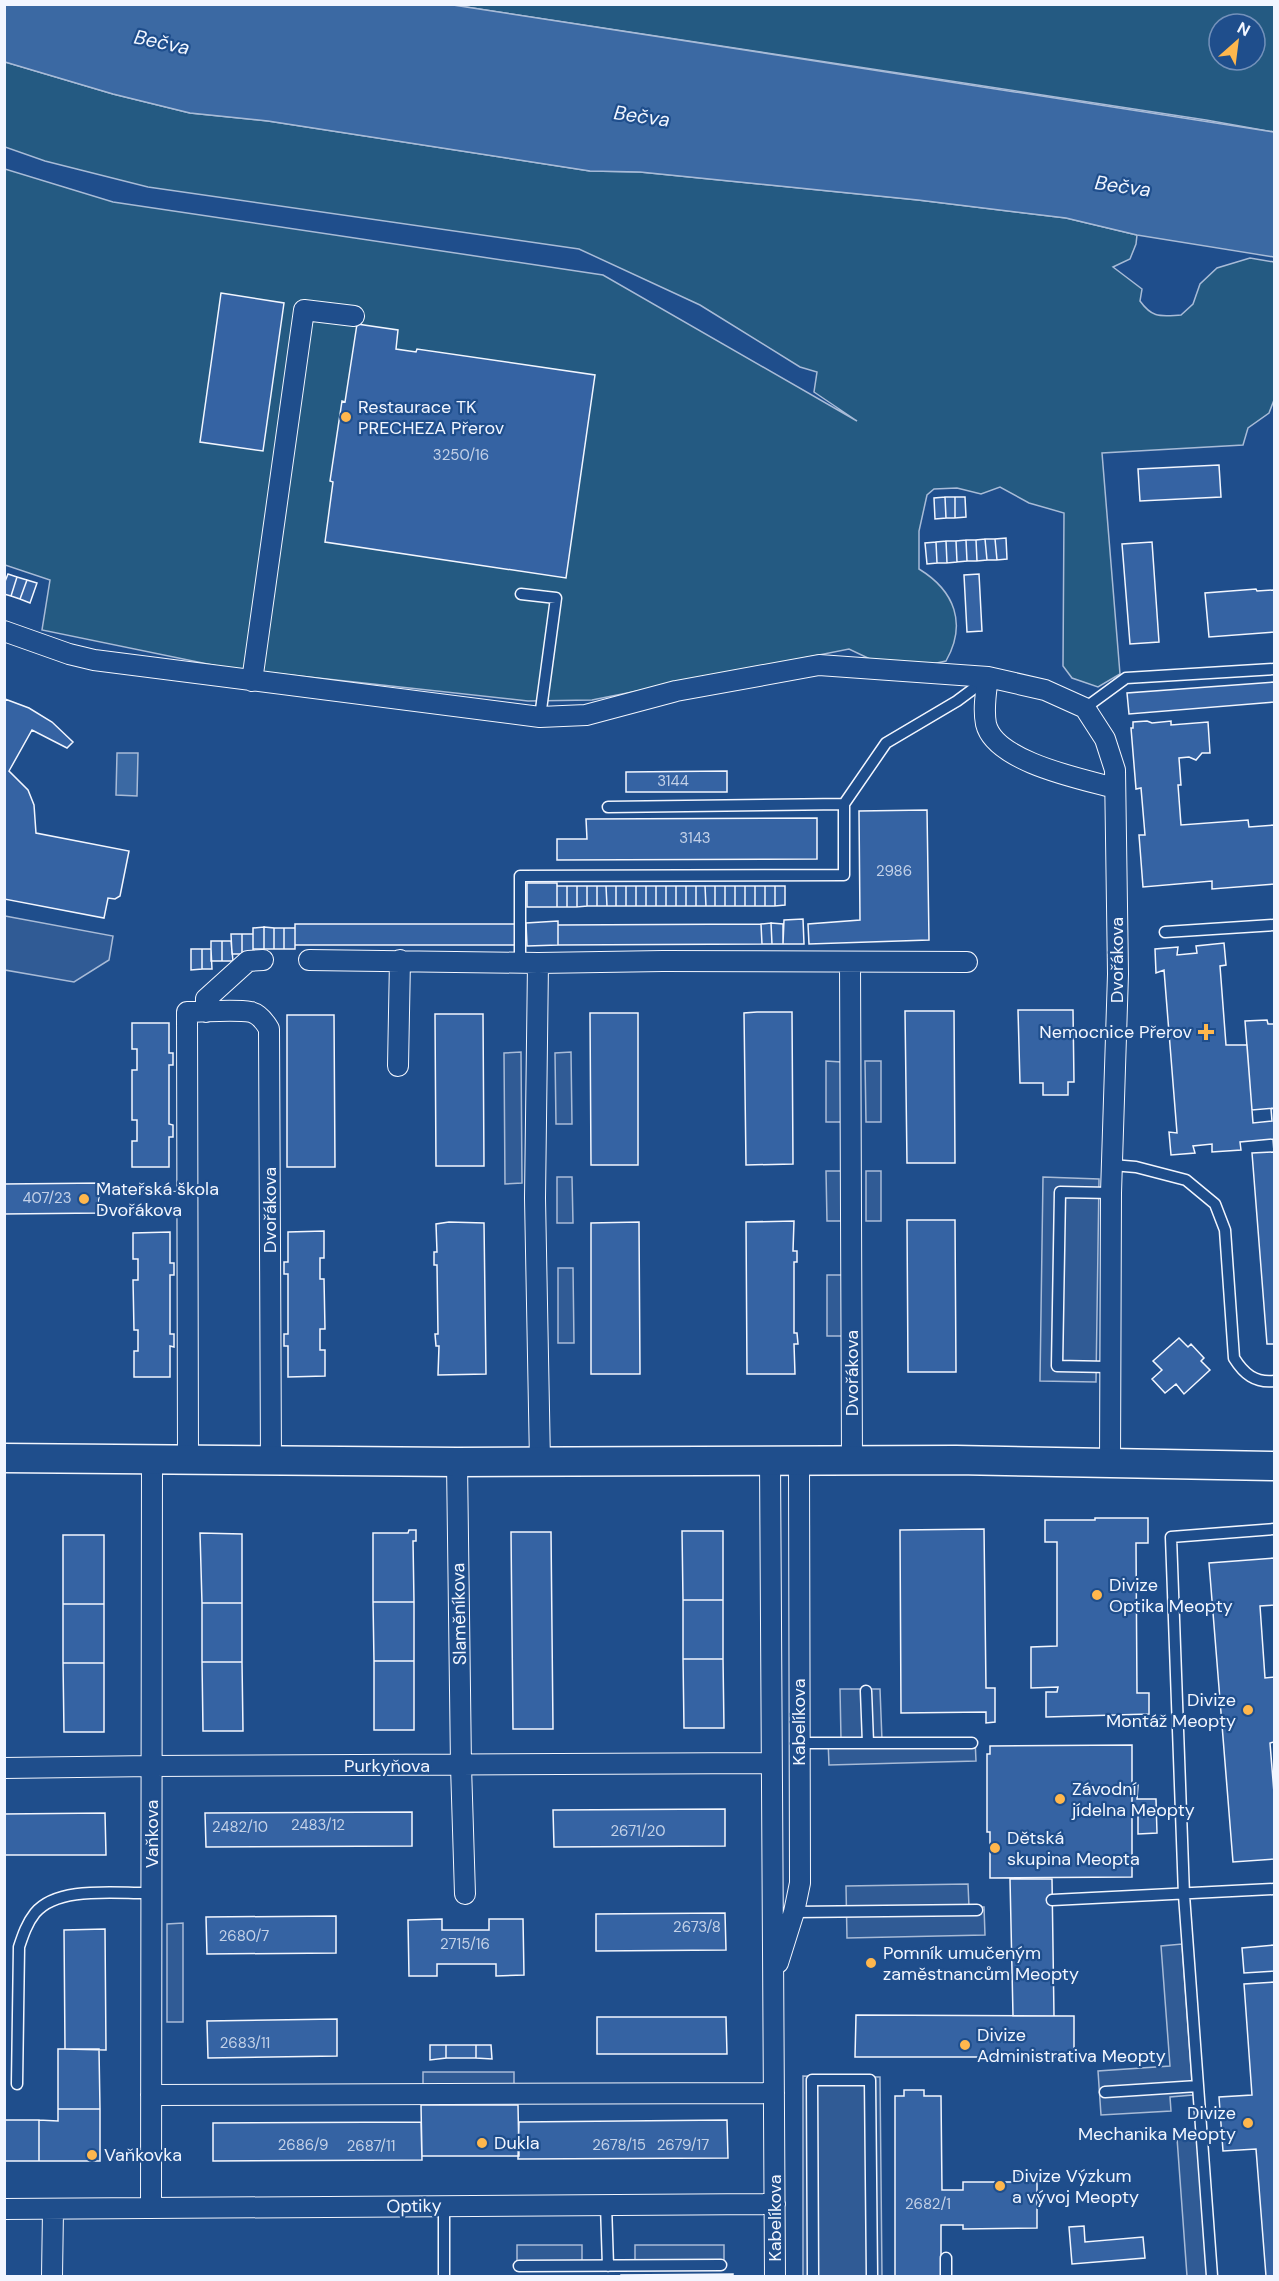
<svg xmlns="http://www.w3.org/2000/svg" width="1279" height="2281" viewBox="0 0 1279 2281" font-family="'DM Sans',sans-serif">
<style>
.green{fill:#245a82;stroke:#a8bbd7;stroke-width:1.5;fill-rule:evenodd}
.parking{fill:#305b95;stroke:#a8bbd7;stroke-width:1.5}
.water{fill:#3b69a3;stroke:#a8bbd7;stroke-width:1.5}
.building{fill:#3563a3;stroke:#f2f6ff;stroke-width:1.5}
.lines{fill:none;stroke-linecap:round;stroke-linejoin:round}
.service-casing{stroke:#f2f6ff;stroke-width:13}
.minor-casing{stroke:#f2f6ff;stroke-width:22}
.secondary-casing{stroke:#f2f6ff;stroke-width:31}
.service{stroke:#1f4e8c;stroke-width:10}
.minor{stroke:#1f4e8c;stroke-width:20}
.secondary{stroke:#1f4e8c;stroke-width:28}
.poi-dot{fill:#ffb74d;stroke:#1f4e8c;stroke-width:2}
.labels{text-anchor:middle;stroke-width:4.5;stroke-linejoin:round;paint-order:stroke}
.number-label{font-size:15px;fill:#c3d1e8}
.poi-label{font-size:18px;fill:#f2f6ff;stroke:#1f4e8c;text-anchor:start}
.street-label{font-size:18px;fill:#f2f6ff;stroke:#1f4e8c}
.water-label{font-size:20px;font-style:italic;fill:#f2f6ff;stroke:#1f4e8c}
</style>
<rect width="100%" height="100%" fill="#1f4e8c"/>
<path class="green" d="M 453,5 L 1274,5 L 1274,132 L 1206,120 ZM 1219,24 L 1255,24 L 1255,60 L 1219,60 Z
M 5,62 L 113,94 L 190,113 L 268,121 L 590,171 L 640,172 L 918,200 L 1066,218 L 1137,235 L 1136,244 L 1130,259 L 1113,267 L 1142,289 L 1140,301 C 1153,319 1161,316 1181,315 L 1193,304 L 1200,284 L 1217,268 L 1250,258 L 1274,262 L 1274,400 L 1269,413 L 1248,428 L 1243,445 L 1102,453 L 1120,674 L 1098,687 L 1072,678 L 1063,666 L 1064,513 L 1029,503 L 1000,487 L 981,494 L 957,488 L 934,489 L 927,495 L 919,531 L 919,569 C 955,591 967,624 946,661 L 923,666 L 870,659 L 849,649 L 592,700 L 528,701 L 227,668 L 42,630 L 50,580 L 5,565 L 5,169 L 113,202 L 603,275 L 857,421 L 814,392 L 817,372 L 800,367 L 700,305 L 579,249 L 148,187 L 45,161 L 5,147 Z"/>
<path class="parking" d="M 5,916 L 113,936 L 109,960 L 74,982 L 5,970 Z
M 521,1052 L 522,1183 L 505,1184 L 504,1053 Z
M 571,1052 L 572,1124 L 556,1124 L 555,1053 Z
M 826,1061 L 841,1062 L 842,1122 L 826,1122 Z
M 865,1061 L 881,1061 L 881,1122 L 866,1122 Z
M 826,1171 L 842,1171 L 842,1221 L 827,1221 Z
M 866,1171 L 881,1171 L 881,1221 L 866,1221 Z
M 557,1177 L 572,1177 L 573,1223 L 557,1223 Z
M 1043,1177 L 1099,1179 L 1096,1382 L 1040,1381 Z
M 558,1268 L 573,1268 L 574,1343 L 558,1343 Z
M 827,1275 L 842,1275 L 842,1336 L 827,1336 Z
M 840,1689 L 880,1689 L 882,1740 L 975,1739 L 976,1761 L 829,1765 L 828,1740 L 841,1739 Z
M 968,1884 L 969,1907 L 984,1907 L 985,1935 L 847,1938 L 846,1886 Z
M 183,1923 L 183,2022 L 167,2022 L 167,1924 Z
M 1182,1944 L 1193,2095 L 1170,2097 L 1171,2111 L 1101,2115 L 1098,2071 L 1170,2066 L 1161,1946 Z
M 423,2072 L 514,2072 L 514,2087 L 423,2088 Z
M 803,2076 L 880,2077 L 882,2276 L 803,2276 Z
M 1197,2137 L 1207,2276 L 1187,2276 L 1177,2138 Z
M 517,2245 L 582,2245 L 582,2269 L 517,2269 Z
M 635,2245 L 724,2245 L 724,2269 L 635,2269 Z"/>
<path class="water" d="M 4,5 L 453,5 L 1274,132 L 1274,257 L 1137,235 L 1066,218 L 918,200 L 640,172 L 590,171 L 268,121 L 190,113 L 113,94 L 5,62 Z
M 117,753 L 138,753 L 137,796 L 116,795 Z"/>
<path class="building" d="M 221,293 L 284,303 L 263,451 L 200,442 Z
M 357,324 L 398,330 L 396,349 L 416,352 L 417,349 L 595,375 L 566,578 L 325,542 L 333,482 L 330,481 L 342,401 L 345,402 Z
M 1219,465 L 1221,497 L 1140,501 L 1138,469 Z
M 945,497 L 955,497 L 955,518 L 946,518 Z
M 945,497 L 946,518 L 935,519 L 934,498 Z
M 955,497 L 965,497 L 966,517 L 955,518 Z
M 1006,538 L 1007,559 L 997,560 L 995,539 Z
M 985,539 L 995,539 L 997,560 L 987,560 Z
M 985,539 L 987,560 L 977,561 L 976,540 Z
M 966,540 L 967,561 L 957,562 L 956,541 Z
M 966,540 L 976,540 L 977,561 L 967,561 Z
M 946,541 L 956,541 L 957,562 L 947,563 Z
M 946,541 L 947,563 L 937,563 L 936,542 Z
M 936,542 L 937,563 L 927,564 L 925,543 Z
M 1152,542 L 1159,642 L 1130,644 L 1122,544 Z
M 8,574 L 17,577 L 11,596 L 4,594 L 4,584 Z
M 979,574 L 982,631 L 967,632 L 964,575 Z
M 17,577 L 27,580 L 20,599 L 11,596 Z
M 27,580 L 37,583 L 30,603 L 20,599 Z
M 1256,589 L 1257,591 L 1274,590 L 1274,632 L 1209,637 L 1205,593 Z
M 1274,682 L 1274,702 L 1129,714 L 1127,693 Z
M 5,699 L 29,708 L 52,722 L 73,742 L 67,748 L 32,730 L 9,771 L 28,790 L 34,805 L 36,833 L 129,851 L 120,896 L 115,899 L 108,898 L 104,918 L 4,899 Z
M 1147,721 L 1152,723 L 1171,721 L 1171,725 L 1208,722 L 1210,753 L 1202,753 L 1196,760 L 1189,757 L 1179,758 L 1181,785 L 1178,785 L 1181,825 L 1248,820 L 1249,827 L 1274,825 L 1274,884 L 1212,889 L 1212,881 L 1143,887 L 1139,835 L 1145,835 L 1141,788 L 1136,789 L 1131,728 L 1133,728 L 1133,722 Z
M 727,771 L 727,792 L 626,792 L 626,772 Z
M 927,810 L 929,940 L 809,944 L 808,924 L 860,920 L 859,811 Z
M 817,818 L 817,859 L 557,860 L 557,839 L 587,839 L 586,819 Z
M 527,883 L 557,883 L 557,907 L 527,907 Z
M 557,886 L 567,886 L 567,907 L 557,907 Z
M 567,886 L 577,886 L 577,907 L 567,907 Z
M 577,886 L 587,886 L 587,906 L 577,907 Z
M 587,886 L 597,886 L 597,906 L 587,906 Z
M 597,886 L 606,886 L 607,906 L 597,906 Z
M 606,886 L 616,886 L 616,906 L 607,906 Z
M 616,886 L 626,886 L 626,906 L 616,906 Z
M 626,886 L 636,886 L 636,906 L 626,906 Z
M 636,886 L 646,886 L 646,906 L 636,906 Z
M 646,886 L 656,886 L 656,906 L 646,906 Z
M 656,886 L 666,886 L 666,906 L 656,906 Z
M 666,886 L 676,886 L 676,906 L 666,906 Z
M 676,886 L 686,886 L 686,906 L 676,906 Z
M 686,886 L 696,886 L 696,906 L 686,906 Z
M 696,886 L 705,886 L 706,906 L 696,906 Z
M 705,886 L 715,886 L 715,906 L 706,906 Z
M 715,886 L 725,886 L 725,906 L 715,906 Z
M 725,886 L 735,886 L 735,906 L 725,906 Z
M 735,886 L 745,886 L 745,906 L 735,906 Z
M 745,886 L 755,886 L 755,906 L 745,906 Z
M 755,886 L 765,886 L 765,906 L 755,906 Z
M 765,886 L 775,886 L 775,906 L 765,906 Z
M 775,886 L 785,886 L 785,905 L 775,906 Z
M 803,919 L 804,944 L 783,944 L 784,920 Z
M 558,921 L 558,945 L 527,946 L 526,923 Z
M 771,923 L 772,944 L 762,944 L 761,924 Z
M 771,923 L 783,924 L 783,944 L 772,944 Z
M 295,924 L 515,924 L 515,945 L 295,945 Z
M 761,924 L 762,944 L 558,945 L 558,925 Z
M 264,927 L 264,949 L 253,949 L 253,928 Z
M 264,927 L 274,928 L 274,949 L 264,949 Z
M 274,928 L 284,928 L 284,949 L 274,949 Z
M 284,928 L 295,928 L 295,949 L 284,949 Z
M 231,934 L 242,934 L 242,954 L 232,954 Z
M 242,934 L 253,934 L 253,954 L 242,954 Z
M 211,941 L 222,941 L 222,961 L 211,961 Z
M 222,941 L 231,941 L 233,961 L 222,961 Z
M 1224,943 L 1226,965 L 1220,966 L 1226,1045 L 1247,1045 L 1253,1123 L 1272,1121 L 1271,1109 L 1274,1108 L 1274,1152 L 1273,1139 L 1240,1142 L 1241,1150 L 1212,1152 L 1212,1144 L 1193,1146 L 1195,1153 L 1171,1155 L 1169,1132 L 1177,1133 L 1164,970 L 1156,973 L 1155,949 L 1178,947 L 1177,955 L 1197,953 L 1196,946 Z
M 191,949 L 202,949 L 202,969 L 191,970 Z
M 202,949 L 211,949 L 212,969 L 202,969 Z
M 1018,1010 L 1073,1010 L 1074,1082 L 1068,1082 L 1068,1095 L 1043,1095 L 1043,1083 L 1020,1083 Z
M 905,1011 L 954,1011 L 955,1163 L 907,1163 Z
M 757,1012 L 792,1012 L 793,1164 L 746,1165 L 744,1013 Z
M 590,1013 L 638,1013 L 638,1165 L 591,1165 Z
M 435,1014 L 483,1014 L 484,1166 L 436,1166 Z
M 287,1015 L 334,1015 L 335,1167 L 287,1167 Z
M 1267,1020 L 1268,1024 L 1274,1024 L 1274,1108 L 1252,1110 L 1245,1021 Z
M 132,1023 L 169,1023 L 169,1053 L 173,1053 L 173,1065 L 169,1065 L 169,1124 L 173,1125 L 173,1137 L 169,1137 L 169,1167 L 132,1167 L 132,1141 L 137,1141 L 137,1120 L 132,1120 L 132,1070 L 137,1070 L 137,1049 L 132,1049 Z
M 1274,1152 L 1274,1344 L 1267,1344 L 1252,1153 Z
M 104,1183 L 105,1210 L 100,1210 L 100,1213 L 4,1214 L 4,1184 Z
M 907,1220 L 955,1220 L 956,1372 L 908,1372 Z
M 794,1221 L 793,1251 L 797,1251 L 797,1262 L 794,1262 L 794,1333 L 797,1333 L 798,1344 L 794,1344 L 795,1374 L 747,1374 L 746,1222 Z
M 449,1222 L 484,1223 L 486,1374 L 438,1375 L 439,1346 L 436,1346 L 435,1334 L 438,1334 L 437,1265 L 434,1265 L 434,1252 L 437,1252 L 436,1224 Z
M 639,1222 L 640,1374 L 591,1374 L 591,1223 Z
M 324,1231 L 324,1258 L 320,1258 L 320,1279 L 324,1279 L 325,1329 L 320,1329 L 320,1350 L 325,1350 L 325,1376 L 288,1377 L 288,1346 L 284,1346 L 284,1334 L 288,1334 L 288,1274 L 284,1274 L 284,1262 L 288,1262 L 288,1232 Z
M 170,1232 L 170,1263 L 174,1263 L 174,1275 L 170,1275 L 170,1334 L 174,1334 L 174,1347 L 170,1346 L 170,1377 L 134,1377 L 134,1351 L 138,1351 L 138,1330 L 134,1330 L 133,1280 L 138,1280 L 138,1259 L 133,1259 L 133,1233 Z
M 1179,1338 L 1188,1347 L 1191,1344 L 1204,1358 L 1201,1361 L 1210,1370 L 1184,1394 L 1176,1384 L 1165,1393 L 1152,1379 L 1162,1370 L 1153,1361 Z
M 1095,1518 L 1148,1518 L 1148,1543 L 1136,1543 L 1137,1693 L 1149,1693 L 1149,1714 L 1046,1717 L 1046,1692 L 1057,1692 L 1058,1687 L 1031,1688 L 1031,1647 L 1057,1646 L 1057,1542 L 1045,1542 L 1045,1520 L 1095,1520 Z
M 984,1529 L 986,1688 L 995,1688 L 995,1722 L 986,1723 L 986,1712 L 901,1713 L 900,1530 Z
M 409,1530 L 416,1530 L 416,1541 L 413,1541 L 414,1602 L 373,1602 L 373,1533 L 408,1533 Z
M 682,1531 L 723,1531 L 723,1600 L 683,1600 Z
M 511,1532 L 551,1532 L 553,1729 L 513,1729 Z
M 200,1533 L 242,1534 L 242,1603 L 202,1603 Z
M 63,1535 L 104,1535 L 104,1604 L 63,1604 Z
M 1274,1558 L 1274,1605 L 1260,1606 L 1265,1678 L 1274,1677 L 1274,1742 L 1270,1743 L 1274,1793 L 1274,1859 L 1233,1862 L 1209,1563 Z
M 683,1600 L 723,1600 L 723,1659 L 683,1659 Z
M 373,1602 L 414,1602 L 414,1661 L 374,1661 Z
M 202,1603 L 242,1603 L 242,1662 L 202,1662 Z
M 63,1604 L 104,1604 L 104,1663 L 63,1663 Z
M 683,1659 L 723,1659 L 724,1728 L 684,1728 Z
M 374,1661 L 414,1661 L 414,1730 L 374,1730 Z
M 202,1662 L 242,1662 L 243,1731 L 203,1731 Z
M 63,1663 L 104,1663 L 104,1732 L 64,1732 Z
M 1132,1745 L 1132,1877 L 990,1878 L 990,1832 L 987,1832 L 987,1754 L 990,1754 L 990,1746 Z
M 1132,1784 L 1138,1785 L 1137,1799 L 1156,1799 L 1157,1833 L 1138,1834 L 1138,1814 L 1132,1814 Z
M 725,1809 L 725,1846 L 554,1847 L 553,1810 Z
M 412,1812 L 412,1846 L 206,1847 L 205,1813 Z
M 105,1813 L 106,1855 L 4,1855 L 4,1814 Z
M 1010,1879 L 1052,1879 L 1054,2016 L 1013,2016 Z
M 725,1913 L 726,1950 L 596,1951 L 596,1914 Z
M 336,1916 L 336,1953 L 207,1954 L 206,1917 Z
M 442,1919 L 442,1930 L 489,1930 L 489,1919 L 523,1919 L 524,1975 L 496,1976 L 496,1964 L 437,1964 L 437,1976 L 409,1976 L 408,1920 Z
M 105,1929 L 106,2050 L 65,2049 L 64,1930 Z
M 1274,1945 L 1274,1971 L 1244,1973 L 1242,1948 Z
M 1274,1982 L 1274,2276 L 1266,2276 L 1256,2149 L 1223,2151 L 1219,2097 L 1252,2095 L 1244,1984 Z
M 856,2015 L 1074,2016 L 1074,2057 L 855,2057 Z
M 597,2017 L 726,2017 L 727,2054 L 597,2054 Z
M 337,2019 L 337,2056 L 208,2058 L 207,2021 Z
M 430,2045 L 446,2045 L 446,2058 L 430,2060 Z
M 446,2045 L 476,2045 L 476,2058 L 446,2058 Z
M 476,2045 L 491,2045 L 492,2059 L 476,2058 Z
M 58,2049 L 99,2049 L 100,2109 L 58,2109 Z
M 904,2090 L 924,2090 L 924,2096 L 941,2096 L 942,2190 L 963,2190 L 963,2182 L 1016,2182 L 1016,2174 L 1037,2174 L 1037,2228 L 963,2229 L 963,2225 L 941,2225 L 941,2276 L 895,2276 L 895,2096 L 904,2096 Z
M 421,2105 L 518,2105 L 519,2156 L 422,2156 Z
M 58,2109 L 100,2109 L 100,2161 L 39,2161 L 39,2120 L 58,2121 Z
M 4,2120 L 39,2120 L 39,2161 L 4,2161 Z
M 727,2120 L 728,2158 L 518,2159 L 519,2122 Z
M 421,2122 L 422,2160 L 213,2161 L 213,2123 Z
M 1084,2226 L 1085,2242 L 1143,2237 L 1145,2258 L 1072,2264 L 1069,2227 Z
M 733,2274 L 733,2276 L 621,2276 L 621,2275 Z"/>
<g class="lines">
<g class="service-casing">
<path id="service" d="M 521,594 L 556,598 L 540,717
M 1085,708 L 1126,678 L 1274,669
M 608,807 L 844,804 L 886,743 L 957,701 L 988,678
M 1165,932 L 1274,925
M 520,963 L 520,876 L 844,875 L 844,804
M 1112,1165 L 1136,1167 L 1186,1180 L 1215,1204 L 1225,1230 L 1234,1358 C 1244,1374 1255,1383 1274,1381
M 1109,1367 L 1057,1366 L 1060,1192 L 1111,1193
M 866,1691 L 868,1743
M 799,1743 L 972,1743
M 1052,1900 L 1274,1889
M 794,1912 L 977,1910
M 17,2084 L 19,1947 C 23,1935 27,1923 35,1913 C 58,1885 118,1894 152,1893
M 1105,2092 L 1198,2086
M 606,2205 L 608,2266
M 946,2258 L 946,2276
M 519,2266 L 721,2265
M 444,2276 L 444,2206
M 813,2276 L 812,2080 L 870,2080 L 872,2276
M 1212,2276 L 1184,1895 L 1171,1537 L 1274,1529"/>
</g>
<g class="minor-casing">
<path id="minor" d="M 4,631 L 69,654 L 94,660 L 540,717 L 586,715 L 676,691 L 819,665 L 988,677 L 1045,690 L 1085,708 L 1105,739 L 1115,770 L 1118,974 L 1111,1193 L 1110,1464
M 988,677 C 986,693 983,708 986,724 C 995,762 1082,779 1115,788
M 252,681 L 304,310 L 354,316
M 309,960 L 538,963 L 663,961 L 967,962
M 850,962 L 852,1460
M 538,963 L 535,1198 L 540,1462
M 206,1012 L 206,999 L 248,961 L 263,960
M 398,1066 L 400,960
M 109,1201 L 186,1202
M 188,1459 L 187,1012 C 206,1012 233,1009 251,1012 C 259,1014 265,1022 269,1029 L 271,1461
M 770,1460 L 775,2276
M 457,1462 L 461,1766 L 465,1894
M 4,1768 L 152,1766 L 770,1763
M 778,1963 L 794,1912 L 800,1883 L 799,1460
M 151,2095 L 774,2093
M 151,2208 L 152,1459
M 4,2209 L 775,2204
M 52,2276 L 53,2210"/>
</g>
<g class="secondary-casing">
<path id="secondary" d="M 4,1458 L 457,1462 L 956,1460 L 1274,1466"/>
</g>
<use href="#service" class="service"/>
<use href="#minor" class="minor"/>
<use href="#secondary" class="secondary"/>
</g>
<g class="poi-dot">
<circle cx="346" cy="417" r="6"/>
<path d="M1203 1023h6v6h6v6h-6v6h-6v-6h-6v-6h6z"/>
<circle cx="84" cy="1199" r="6"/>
<circle cx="1097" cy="1595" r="6"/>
<circle cx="1248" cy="1710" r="6"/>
<circle cx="1060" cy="1799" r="6"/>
<circle cx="995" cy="1848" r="6"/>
<circle cx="871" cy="1963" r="6"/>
<circle cx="965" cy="2045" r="6"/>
<circle cx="1248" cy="2123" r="6"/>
<circle cx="482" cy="2143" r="6"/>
<circle cx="92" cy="2155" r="6"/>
<circle cx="1000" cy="2186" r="6"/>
</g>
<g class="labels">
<g class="number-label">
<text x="461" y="460">3250/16</text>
<text x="673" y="786">3144</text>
<text x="695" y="843">3143</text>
<text x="894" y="876">2986</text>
<text x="47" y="1203">407/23</text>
<text x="318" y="1830">2483/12</text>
<text x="240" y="1832">2482/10</text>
<text x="638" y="1836">2671/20</text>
<text x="697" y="1932">2673/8</text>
<text x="244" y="1941">2680/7</text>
<text x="465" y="1949">2715/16</text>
<text x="245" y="2048">2683/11</text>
<text x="303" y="2150">2686/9</text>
<text x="619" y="2150">2678/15</text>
<text x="683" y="2150">2679/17</text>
<text x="371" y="2151">2687/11</text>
<text x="928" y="2209">2682/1</text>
</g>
<g class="poi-label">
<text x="358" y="413">Restaurace TK<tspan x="358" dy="21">PRECHEZA Přerov</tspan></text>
<text x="1192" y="1038" text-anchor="end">Nemocnice Přerov</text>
<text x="96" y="1195">Mateřská škola<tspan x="96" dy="21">Dvořákova</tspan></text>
<text x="1109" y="1591">Divize<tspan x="1109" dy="21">Optika Meopty</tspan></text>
<text x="1236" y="1706" text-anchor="end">Divize<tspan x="1236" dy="21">Montáž Meopty</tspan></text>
<text x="1072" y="1795">Závodní<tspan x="1072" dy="21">jídelna Meopty</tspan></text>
<text x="1007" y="1844">Dětská<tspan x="1007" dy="21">skupina Meopta</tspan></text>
<text x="883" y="1959">Pomník umučeným<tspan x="883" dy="21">zaměstnancům Meopty</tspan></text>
<text x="977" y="2041">Divize<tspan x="977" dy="21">Administrativa Meopty</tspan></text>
<text x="1236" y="2119" text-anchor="end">Divize<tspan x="1236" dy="21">Mechanika Meopty</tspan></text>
<text x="494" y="2149">Dukla</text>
<text x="104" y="2161">Vaňkovka</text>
<text x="1012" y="2182">Divize Výzkum<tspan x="1012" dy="21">a vývoj Meopty</tspan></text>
</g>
<g class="street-label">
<text transform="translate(1117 960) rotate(-90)" y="6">Dvořákova</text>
<text transform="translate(270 1210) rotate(-90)" y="6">Dvořákova</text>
<text transform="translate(852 1373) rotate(-90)" y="6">Dvořákova</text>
<text transform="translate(459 1614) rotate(-91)" y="6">Slaměníkova</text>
<text transform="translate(799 1722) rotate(-90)" y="6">Kabelíkova</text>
<text x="387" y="1772">Purkyňova</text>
<text transform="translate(152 1834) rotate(-90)" y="6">Vaňkova</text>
<text transform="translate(414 2206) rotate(-1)" y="6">Optiky</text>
<text transform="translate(775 2218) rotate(-90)" y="6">Kabelíkova</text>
</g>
<g class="water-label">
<text transform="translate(162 42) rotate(12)" y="7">Bečva</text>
<text transform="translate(642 116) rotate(8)" y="7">Bečva</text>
<text transform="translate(1123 186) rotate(8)" y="7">Bečva</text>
</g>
</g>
<rect width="1279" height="2281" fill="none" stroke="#f2f6ff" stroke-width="12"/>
<g transform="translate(1237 42) rotate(28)"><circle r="28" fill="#1f4e8c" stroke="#7391ba" stroke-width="1.5"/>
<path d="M0-4.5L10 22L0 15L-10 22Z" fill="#ffb74d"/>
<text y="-9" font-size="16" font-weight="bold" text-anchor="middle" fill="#f2f6ff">N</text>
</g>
</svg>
